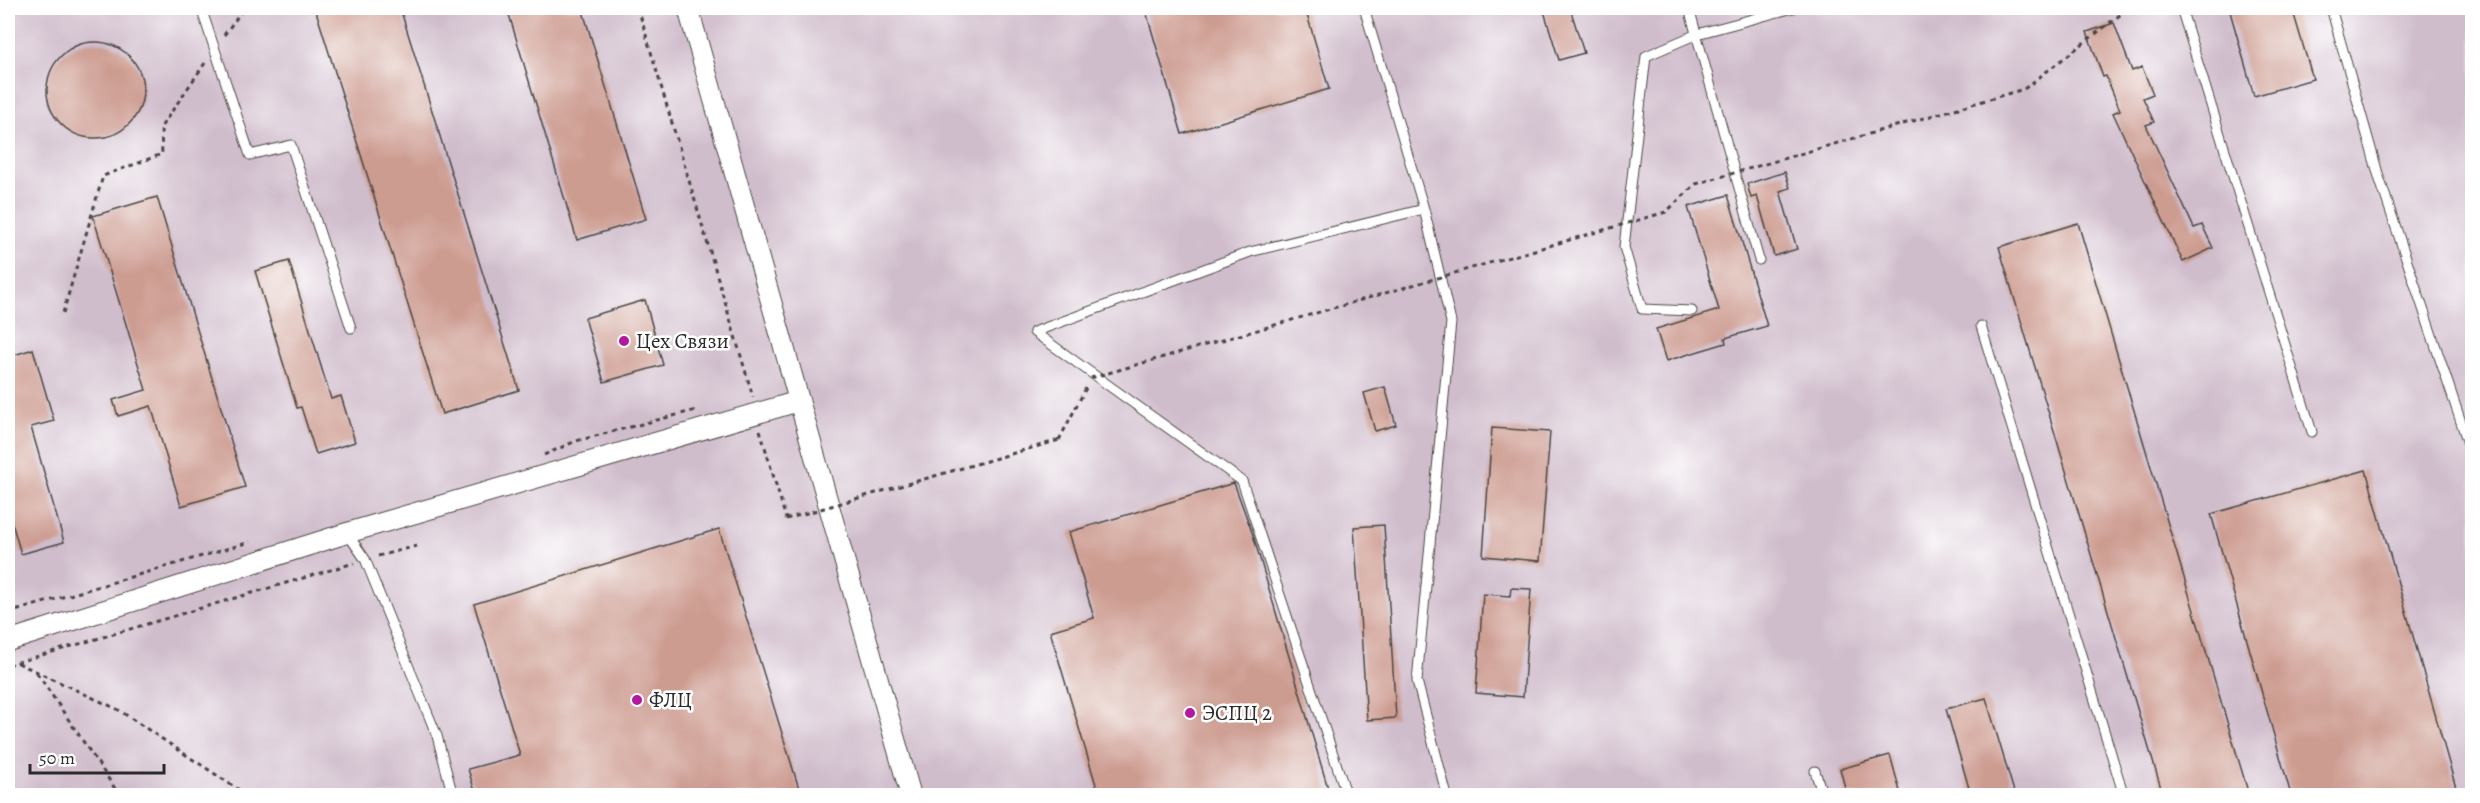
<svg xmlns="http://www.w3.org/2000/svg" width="2480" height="803" viewBox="0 0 2480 803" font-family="Alegreya,serif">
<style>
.industrial{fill:#d0bdcc}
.building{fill:#cd9c91}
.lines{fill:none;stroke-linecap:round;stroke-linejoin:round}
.lane-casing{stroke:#4a4744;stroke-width:11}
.street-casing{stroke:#4a4744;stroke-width:22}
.path{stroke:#4a4744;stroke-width:3;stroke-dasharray:4.5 4.5;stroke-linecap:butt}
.lane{stroke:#fff;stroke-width:9}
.street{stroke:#fff;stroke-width:20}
.path-bridge{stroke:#4a4744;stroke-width:3;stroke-dasharray:4.5 4.5;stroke-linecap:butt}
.poi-dot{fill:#b5179e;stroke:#fff;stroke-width:2}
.labels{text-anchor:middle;stroke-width:5;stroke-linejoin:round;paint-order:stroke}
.poi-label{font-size:21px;fill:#2b2b2b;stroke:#fff;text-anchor:start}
</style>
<rect width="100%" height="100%" fill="#fff"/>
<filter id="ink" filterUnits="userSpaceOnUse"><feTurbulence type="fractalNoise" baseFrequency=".0167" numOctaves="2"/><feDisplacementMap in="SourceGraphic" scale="12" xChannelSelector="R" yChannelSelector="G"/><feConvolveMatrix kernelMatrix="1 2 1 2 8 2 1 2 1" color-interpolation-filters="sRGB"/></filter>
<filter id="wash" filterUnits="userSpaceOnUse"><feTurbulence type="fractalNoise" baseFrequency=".008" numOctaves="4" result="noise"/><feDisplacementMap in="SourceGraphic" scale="24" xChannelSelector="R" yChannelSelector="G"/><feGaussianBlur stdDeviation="1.35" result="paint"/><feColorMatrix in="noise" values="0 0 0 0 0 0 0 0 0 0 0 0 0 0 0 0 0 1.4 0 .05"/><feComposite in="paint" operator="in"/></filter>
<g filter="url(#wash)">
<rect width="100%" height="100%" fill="#f8e6d2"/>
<path class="industrial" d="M 8,8 L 2472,8 L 2472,795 L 8,795 Z"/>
<g id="blocks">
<path class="building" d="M 315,8 L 400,8 L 519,390 L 442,414 Z
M 507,8 L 582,8 L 646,219 L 577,240 Z
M 1145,8 L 1305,8 L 1329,89 L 1182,134 Z
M 1543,8 L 1570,8 L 1584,53 L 1559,60 Z
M 2229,8 L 2292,8 L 2313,79 L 2254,96 Z
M 2114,23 L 2132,71 L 2142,67 L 2153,94 L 2143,98 L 2154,122 L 2146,125 L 2194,228 L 2202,225 L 2213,248 L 2183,262 L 2113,113 L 2120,110 L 2106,76 L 2103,77 L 2087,32 Z
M47 90a48 48 0 1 1 96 0a48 48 0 1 1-96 0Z
M 1785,172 L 1790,188 L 1780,191 L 1797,249 L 1774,256 L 1757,196 L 1751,198 L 1747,184 Z
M 1728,195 L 1767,326 L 1725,338 L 1726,343 L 1666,361 L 1656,329 L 1719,310 L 1688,207 Z
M 157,197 L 245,487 L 181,506 L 151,406 L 118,416 L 113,400 L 146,390 L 93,216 Z
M 2078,223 L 2249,795 L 2163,795 L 1999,247 Z
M 289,261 L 331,399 L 341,396 L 355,442 L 316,454 L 301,407 L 297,408 L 255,271 Z
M 645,300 L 663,365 L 604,382 L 585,318 Z
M 33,349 L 54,421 L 31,427 L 64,542 L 21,554 L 8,509 L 8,357 Z
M 1385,387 L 1396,425 L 1375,431 L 1364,393 Z
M 1492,428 L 1550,432 L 1540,561 L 1483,556 Z
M 2366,470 L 2458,795 L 2291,795 L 2211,514 Z
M 1234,483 L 1253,535 L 1330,795 L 1099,795 L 1050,631 L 1094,618 L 1069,532 Z
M 1384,525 L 1396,718 L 1367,720 L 1354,527 Z
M 719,529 L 801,795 L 476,795 L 468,769 L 520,755 L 474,604 Z
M 1511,588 L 1531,589 L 1523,697 L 1476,693 L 1483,594 L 1510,596 Z
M 1986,698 L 2015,795 L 1971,795 L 1946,709 Z
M 1890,755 L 1901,795 L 1847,795 L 1840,769 Z"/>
</g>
</g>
<g filter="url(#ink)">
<use href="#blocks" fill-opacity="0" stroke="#4a4744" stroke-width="1.5"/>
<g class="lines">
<g class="lane-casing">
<path id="lane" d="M 201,8 L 250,155 L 291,145 L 351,328
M 1689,8 L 1759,260
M 2181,8 L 2312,432
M 2331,8 L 2379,177 L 2472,455
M 1424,209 L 1451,322 L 1417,681 L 1447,796
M 1692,311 L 1642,309 L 1624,247 L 1646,56 L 1697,34 L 1793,8
M 1981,326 L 2124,796
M 1034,332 L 1250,252 L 1424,209 L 1364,8
M 1034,332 L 1242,481 L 1347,796
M 347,533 L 365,559 L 437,736 L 453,796
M 1815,771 L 1823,796
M 8,795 L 8,796"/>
</g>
<g class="street-casing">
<path id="street" d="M 688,8 L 911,796
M 8,641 L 347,533 L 799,401"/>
</g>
<path class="path" d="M 638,8 L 753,397
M 224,35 L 244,8
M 63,313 L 103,176 L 162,154 L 161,127 L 205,63
M 760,430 L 786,519
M 1059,440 L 1087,386
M 544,455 L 576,441 L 696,410
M 378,556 L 417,546
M 8,613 L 250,542
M 18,663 L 117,709 L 248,796
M 8,665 L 354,563
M 37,673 L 120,796"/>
<use href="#lane" class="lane"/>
<use href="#street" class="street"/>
<path class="path-bridge" d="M 1091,378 L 1666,212 L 1696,184 L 2024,89 L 2129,8
M 786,519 L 1059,440"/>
</g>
</g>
<g class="poi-dot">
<circle cx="624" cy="341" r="6"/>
<circle cx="637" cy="700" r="6"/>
<circle cx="1190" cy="713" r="6"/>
</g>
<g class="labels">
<g class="poi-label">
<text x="636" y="348">Цех Связи</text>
<text x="649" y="707">ФЛЦ</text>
<text x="1202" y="720">ЭСПЦ 2</text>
</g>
</g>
<rect width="2480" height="803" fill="none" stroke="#fff" stroke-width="30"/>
<path d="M30 764v9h134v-9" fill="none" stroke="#2b2b2b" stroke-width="3"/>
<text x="39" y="764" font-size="18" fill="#2b2b2b" stroke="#ffffff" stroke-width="4.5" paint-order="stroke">50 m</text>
</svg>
